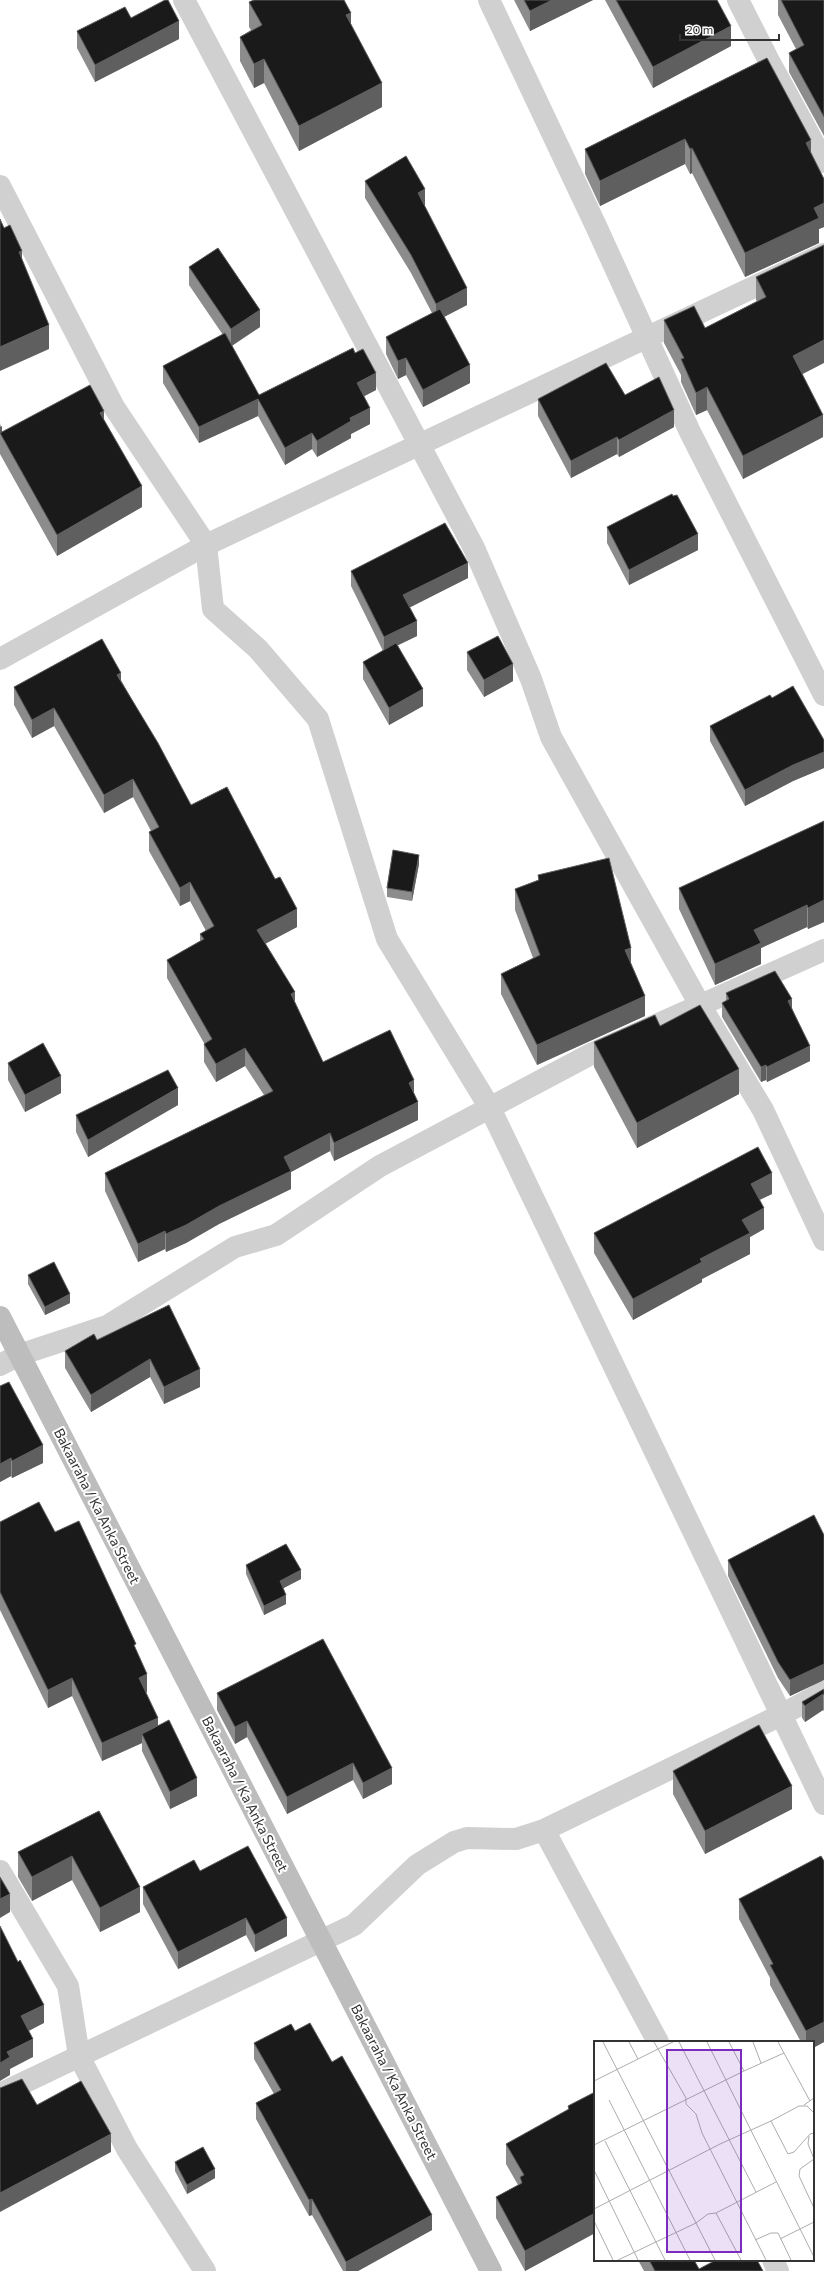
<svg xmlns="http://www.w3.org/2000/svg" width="824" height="2271" viewBox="0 0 824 2271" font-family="Commissioner,sans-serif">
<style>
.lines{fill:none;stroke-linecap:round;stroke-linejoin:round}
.street{stroke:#d0d0d0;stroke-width:22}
.secondary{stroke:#bdbdbd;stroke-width:22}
.wall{fill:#8c8c8c}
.shaded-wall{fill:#5f5f5f}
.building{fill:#1a1a1a;stroke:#5f5f5f}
.labels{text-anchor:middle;stroke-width:4;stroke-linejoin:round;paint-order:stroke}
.street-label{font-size:14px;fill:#333;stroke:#fff}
.inset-road{fill:none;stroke:#adadad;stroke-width:1}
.view{fill:#7b2cbf;fill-opacity:0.15;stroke:#7b2cbf;stroke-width:2}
.inset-edge{fill:none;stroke:#333;stroke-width:2}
</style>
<rect width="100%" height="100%" fill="#fff"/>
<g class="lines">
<path class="street" d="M 184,0 L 474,548 L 531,679 L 551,737 L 700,1005 L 763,1110 L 824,1240
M 489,0 L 596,226 L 690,432 L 824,695
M 738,0 L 769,61 L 824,162
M 0,186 L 114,407 L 206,545 L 213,609 L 258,649 L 318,719 L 387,939 L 490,1108 L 824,1804
M 0,659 L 206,545 L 824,254
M 0,1365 L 19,1355 L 107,1326 L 235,1247 L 276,1235 L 380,1166 L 591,1054 L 824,950
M 544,1830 L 658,2042
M 0,1871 L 68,1986 L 79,2056 L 127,2149 L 205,2271
M 0,2094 L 354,1925 L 417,1865 L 454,1842 L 467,1838 L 516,1839 L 544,1830 L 781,1715 L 824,1692
M 773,2260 L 778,2271"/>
<path class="secondary" d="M 0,1317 L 491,2271"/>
</g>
<path class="wall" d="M 514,0 L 593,0 L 530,31 Z
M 605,0 L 717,0 L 731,46 L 653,88 Z
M 778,0 L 824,0 L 824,136 L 789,72 L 789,53 L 796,49 L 778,15 Z
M 249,2 L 351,24 L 382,107 L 299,151 L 264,83 L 254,88 L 240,61 L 240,37 L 251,30 L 249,27 Z
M 77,31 L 179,39 L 95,82 L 77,48 Z
M 767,58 L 811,153 L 824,179 L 824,227 L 819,229 L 819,243 L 745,277 L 692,173 L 690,174 L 685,164 L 600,206 L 585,174 L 585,149 Z
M 365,181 L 425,206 L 424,206 L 467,305 L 444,317 L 470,383 L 423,407 L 406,375 L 398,379 L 386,354 L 386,337 L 432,313 L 411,273 L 365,198 Z
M 824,245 L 802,374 L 823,437 L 743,479 L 707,410 L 696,415 L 681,382 L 681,375 L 664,343 L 664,320 L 705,328 L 757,301 L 756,300 L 756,277 Z
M 189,267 L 260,327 L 232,346 L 259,395 L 376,390 L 364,396 L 370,424 L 351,434 L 351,438 L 317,457 L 312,449 L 285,465 L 258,416 L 199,443 L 163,383 L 163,366 L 223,335 L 189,285 Z
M 625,395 L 674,427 L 619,457 L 617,454 L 571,478 L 538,416 L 538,399 Z
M 104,420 L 142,507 L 57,556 L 0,454 L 0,423 L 2,432 Z
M 607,527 L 698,550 L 629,585 L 607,543 Z
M 351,571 L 468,578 L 409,607 L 417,636 L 398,645 L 423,706 L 389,725 L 363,679 L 363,662 L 383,651 L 351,586 Z
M 467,652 L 513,681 L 484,697 L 467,670 Z
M 121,680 L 191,805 L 297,927 L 265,944 L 295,1003 L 323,1062 L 414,1094 L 418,1120 L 334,1161 L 330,1151 L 291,1172 L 291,1189 L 219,1224 L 186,1243 L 166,1252 L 165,1249 L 138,1262 L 105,1191 L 105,1173 L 264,1095 L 245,1066 L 216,1082 L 204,1062 L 204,1043 L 167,978 L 167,960 L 200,941 L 200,934 L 206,931 L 190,901 L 180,906 L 149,851 L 149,832 L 151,831 L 133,797 L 104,813 L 54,726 L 32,738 L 14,705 L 14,687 Z
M 772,698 L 824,740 L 824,768 L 793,781 L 745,806 L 710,741 L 710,726 Z
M 824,821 L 824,922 L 808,929 L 807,927 L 761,948 L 761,964 L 715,985 L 679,909 L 679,888 Z
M 419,864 L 412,901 L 387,897 L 387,888 Z
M 538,875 L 631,963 L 645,1016 L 537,1065 L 501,994 L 501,974 L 533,958 L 515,910 L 515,889 L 538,880 Z
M 726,993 L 792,1008 L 810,1061 L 767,1082 L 766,1080 L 761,1082 L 722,1017 L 722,1003 L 726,1001 Z
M 660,1026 L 739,1094 L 637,1148 L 594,1067 L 594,1042 Z
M 8,1063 L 61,1093 L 25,1112 L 8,1080 Z
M 178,1105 L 88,1157 L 76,1132 L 76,1115 Z
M 772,1194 L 759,1200 L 764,1229 L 750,1237 L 750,1254 L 702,1279 L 702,1282 L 633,1320 L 594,1253 L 594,1233 Z
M 28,1275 L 70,1303 L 45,1315 L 28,1284 Z
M 97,1340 L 200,1369 L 200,1387 L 164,1404 L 150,1377 L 91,1412 L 65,1368 L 65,1351 Z
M 0,1386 L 43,1463 L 12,1478 L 11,1476 L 0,1482 Z
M 0,1522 L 55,1532 L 136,1650 L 147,1692 L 146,1693 L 158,1726 L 197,1796 L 170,1809 L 142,1751 L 142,1743 L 102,1761 L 72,1696 L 48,1708 L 0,1610 Z
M 824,1535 L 824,1680 L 790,1696 L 778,1678 L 728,1576 L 728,1560 Z
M 246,1565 L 301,1579 L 283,1588 L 286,1604 L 264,1615 L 246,1574 Z
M 824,1689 L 824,1711 L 823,1710 L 805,1722 L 802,1718 L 802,1702 Z
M 217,1693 L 392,1784 L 363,1799 L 353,1780 L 287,1814 L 247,1737 L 235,1744 L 217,1710 Z
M 673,1771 L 792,1809 L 705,1854 L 673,1794 Z
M 99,1811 L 140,1912 L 100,1932 L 72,1880 L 32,1901 L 18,1877 L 18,1852 Z
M 824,1861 L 824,2042 L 813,2048 L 813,2042 L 801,2042 L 770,1985 L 770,1978 L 739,1919 L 739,1899 Z
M 200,1871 L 287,1936 L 255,1952 L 246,1935 L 178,1969 L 143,1904 L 143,1887 Z
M 295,2031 L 332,2062 L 432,2230 L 358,2271 L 343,2271 L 312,2215 L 309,2216 L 256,2119 L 256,2103 L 274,2094 L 254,2059 L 254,2043 Z
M 595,2092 L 595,2233 L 525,2271 L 496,2218 L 496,2197 L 518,2185 L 506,2164 L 506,2144 L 568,2110 L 568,2106 Z
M 175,2162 L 215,2178 L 187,2194 L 175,2171 Z
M 638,2260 L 694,2260 L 699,2269 L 763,2271 L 644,2271 Z"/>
<path class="shaded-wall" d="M 552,0 L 593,0 L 530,31 L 530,11 Z
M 351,13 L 351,37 L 346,15 Z
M 179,21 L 179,39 L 95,82 L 95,65 Z
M 731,26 L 731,46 L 653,88 L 653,67 Z
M 264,59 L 264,83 L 254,88 L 254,64 Z
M 382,83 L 382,107 L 299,151 L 299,126 Z
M 685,139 L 685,164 L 600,206 L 600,181 Z
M 811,140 L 811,164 L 806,143 Z
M 692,148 L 692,173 L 690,174 L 690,149 Z
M 425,189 L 425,206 L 418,211 L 418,193 Z
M 824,203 L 824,227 L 819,229 L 819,243 L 745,277 L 745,253 L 814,208 Z
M 22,251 L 22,275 L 19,252 Z
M 467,288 L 467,305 L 436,321 L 436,304 Z
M 260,310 L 260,327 L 231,346 L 231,329 Z
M 49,325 L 49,349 L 0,371 L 0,347 Z
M 824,340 L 824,363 L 793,379 L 793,356 Z
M 406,358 L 406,375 L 398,379 L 398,361 Z
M 470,365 L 470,383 L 423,407 L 423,390 Z
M 376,373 L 376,390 L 357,400 L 357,383 Z
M 707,387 L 707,410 L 696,415 L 696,393 Z
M 258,399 L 258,416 L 199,443 L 199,427 Z
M 370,408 L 370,424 L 351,434 L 351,438 L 317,457 L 317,441 L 350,418 Z
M 674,410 L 674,427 L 619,457 L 619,440 Z
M 104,411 L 104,432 L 100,413 Z
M 823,415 L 823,437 L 743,479 L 743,456 Z
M 2,426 L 2,436 L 0,433 L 0,452 L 0,427 Z
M 312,433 L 312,449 L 285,465 L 285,448 Z
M 617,437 L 617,454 L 571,478 L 571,461 Z
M 142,486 L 142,507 L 57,556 L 57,535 Z
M 698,534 L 698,550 L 629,585 L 629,570 Z
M 468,563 L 468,578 L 403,611 L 403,595 Z
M 417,621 L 417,636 L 384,652 L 384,637 Z
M 513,664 L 513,681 L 484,697 L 484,680 Z
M 121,673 L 121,691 L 117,675 Z
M 423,689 L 423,706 L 389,725 L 389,708 Z
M 54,708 L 54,726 L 32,738 L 32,720 Z
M 824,752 L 824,768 L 793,781 L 745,806 L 745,790 L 793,765 Z
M 133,779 L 133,797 L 104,813 L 104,795 Z
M 419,855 L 419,864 L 412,901 L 412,892 Z
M 190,882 L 190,901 L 180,906 L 180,888 Z
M 824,900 L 824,922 L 808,929 L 808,908 Z
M 807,905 L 807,927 L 761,948 L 761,964 L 715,985 L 715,964 L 754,930 Z
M 297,909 L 297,927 L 257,948 L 257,930 Z
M 631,948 L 631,969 L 625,950 Z
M 295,992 L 295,1010 L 291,994 Z
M 645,996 L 645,1016 L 537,1065 L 537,1045 Z
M 792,999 L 792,1014 L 788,1001 Z
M 810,1046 L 810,1061 L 767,1082 L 767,1067 Z
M 245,1048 L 245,1066 L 216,1082 L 216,1064 Z
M 766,1065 L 766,1080 L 761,1082 L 761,1067 Z
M 739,1069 L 739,1094 L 637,1148 L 637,1123 Z
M 61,1076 L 61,1093 L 25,1112 L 25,1095 Z
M 414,1080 L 414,1099 L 409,1083 Z
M 178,1088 L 178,1105 L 88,1157 L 88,1140 Z
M 418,1102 L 418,1120 L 334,1161 L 334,1143 Z
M 330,1133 L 330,1151 L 291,1172 L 291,1189 L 219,1224 L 186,1243 L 166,1252 L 166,1234 L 284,1157 Z
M 772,1173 L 772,1194 L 751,1204 L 751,1184 Z
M 764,1208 L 764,1229 L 750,1237 L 750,1254 L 702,1279 L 702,1282 L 633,1320 L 633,1299 L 700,1259 L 742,1220 Z
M 165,1231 L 165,1249 L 138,1262 L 138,1244 Z
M 70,1294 L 70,1303 L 45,1315 L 45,1307 Z
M 150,1359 L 150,1377 L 91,1412 L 91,1395 Z
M 200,1369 L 200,1387 L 164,1404 L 164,1387 Z
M 43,1445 L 43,1463 L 12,1478 L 12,1461 Z
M 11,1458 L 11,1476 L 0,1482 L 0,1464 Z
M 301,1570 L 301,1579 L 280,1590 L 280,1581 Z
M 286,1595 L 286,1604 L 264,1615 L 264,1606 Z
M 824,1664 L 824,1680 L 790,1696 L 790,1680 Z
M 147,1674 L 147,1692 L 139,1696 L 139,1678 Z
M 72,1678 L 72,1696 L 48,1708 L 48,1690 Z
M 823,1694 L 823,1710 L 805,1722 L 805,1706 Z
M 158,1718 L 158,1735 L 142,1734 L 142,1743 L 102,1761 L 102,1743 Z
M 247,1721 L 247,1737 L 235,1744 L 235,1727 Z
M 353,1763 L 353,1780 L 287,1814 L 287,1797 Z
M 392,1768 L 392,1784 L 363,1799 L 363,1783 Z
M 197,1778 L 197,1796 L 170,1809 L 170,1792 Z
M 792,1786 L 792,1809 L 705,1854 L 705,1831 Z
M 72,1856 L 72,1880 L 32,1901 L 32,1877 Z
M 140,1887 L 140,1912 L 100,1932 L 100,1908 Z
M 10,1894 L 10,1912 L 0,1918 L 0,1899 Z
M 246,1918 L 246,1935 L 178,1969 L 178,1952 Z
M 287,1918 L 287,1936 L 255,1952 L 255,1935 Z
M 44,2005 L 44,2023 L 21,2035 L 21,2016 Z
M 824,2022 L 824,2042 L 813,2048 L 813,2042 L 806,2042 L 806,2031 Z
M 33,2039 L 33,2057 L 10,2069 L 10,2075 L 0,2081 L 0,2063 L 7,2052 Z
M 111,2134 L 111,2152 L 0,2212 L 0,2193 Z
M 215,2169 L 215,2178 L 187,2194 L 187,2185 Z
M 312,2199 L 312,2215 L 309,2216 L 309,2200 Z
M 595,2213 L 595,2233 L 525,2271 L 525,2251 Z
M 432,2215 L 432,2230 L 358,2271 L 346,2271 L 346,2262 Z"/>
<path class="building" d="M 165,0 L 168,0 L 179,21 L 95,65 L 77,31 L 125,7 L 131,18 Z
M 254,0 L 344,0 L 351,13 L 346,15 L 382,83 L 299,126 L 264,59 L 254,64 L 240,37 L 262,25 L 249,2 Z
M 524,0 L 552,0 L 530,11 Z
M 616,0 L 717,0 L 731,26 L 653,67 Z
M 781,0 L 824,0 L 824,117 L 789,53 L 804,45 Z
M 767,58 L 811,140 L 806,143 L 824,179 L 824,203 L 814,208 L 819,218 L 745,253 L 692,148 L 690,149 L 685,139 L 600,181 L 585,149 Z
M 406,156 L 425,189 L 418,193 L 467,288 L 436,304 L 411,255 L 365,181 Z
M 0,219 L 4,228 L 10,225 L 22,251 L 19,252 L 49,325 L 0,347 Z
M 824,245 L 824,340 L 793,356 L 823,415 L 743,456 L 707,387 L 696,393 L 681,359 L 684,358 L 664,320 L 694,306 L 705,328 L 766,297 L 756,277 Z
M 218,248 L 260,310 L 231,329 L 189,267 Z
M 440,309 L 470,365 L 423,390 L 406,358 L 398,361 L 386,337 Z
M 225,333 L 259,395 L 353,348 L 355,353 L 363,349 L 376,373 L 357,383 L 370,408 L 350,418 L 351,421 L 317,441 L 312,433 L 285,448 L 258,399 L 199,427 L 163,366 Z
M 606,363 L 625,395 L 659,377 L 674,410 L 619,440 L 617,437 L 571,461 L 538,399 Z
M 90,385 L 104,411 L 100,413 L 142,486 L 57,535 L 0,433 Z
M 672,494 L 673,496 L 677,495 L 698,534 L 629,570 L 607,527 Z
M 445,523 L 468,563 L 403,595 L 417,621 L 384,637 L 351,571 Z
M 498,636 L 513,664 L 484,680 L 467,652 Z
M 102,639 L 121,673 L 117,675 L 158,743 L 191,805 L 227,787 L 275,879 L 280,877 L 297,909 L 257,930 L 295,992 L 291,994 L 323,1062 L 390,1030 L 414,1080 L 409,1083 L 418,1102 L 334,1143 L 330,1133 L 284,1157 L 291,1171 L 219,1206 L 186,1225 L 166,1234 L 165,1231 L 138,1244 L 105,1173 L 273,1091 L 245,1048 L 216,1064 L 204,1044 L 212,1039 L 167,960 L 204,939 L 200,934 L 214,926 L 190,882 L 180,888 L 149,832 L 159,827 L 133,779 L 104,795 L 54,708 L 32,720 L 14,687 Z
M 396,643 L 423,689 L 389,708 L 363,662 Z
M 793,686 L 824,740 L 824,752 L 793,765 L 745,790 L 710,726 L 770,695 L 772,698 Z
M 824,821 L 824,900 L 808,908 L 807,905 L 754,930 L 761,943 L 715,964 L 679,888 Z
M 393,850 L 419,855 L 412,892 L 387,888 Z
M 609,858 L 631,948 L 625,950 L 645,996 L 537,1045 L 501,974 L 540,955 L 515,889 L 539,880 L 538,875 Z
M 775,971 L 792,999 L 788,1001 L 810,1046 L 767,1067 L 766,1065 L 761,1067 L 722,1003 L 729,999 L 726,993 Z
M 700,1005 L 739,1069 L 637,1123 L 594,1042 L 655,1015 L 660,1026 Z
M 43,1043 L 61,1076 L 25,1095 L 8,1063 Z
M 168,1070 L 178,1088 L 88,1140 L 76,1115 Z
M 758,1147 L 772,1173 L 751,1184 L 764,1208 L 742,1220 L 750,1233 L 700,1259 L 702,1262 L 633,1299 L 594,1233 Z
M 54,1262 L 70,1294 L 45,1307 L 28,1275 Z
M 169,1305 L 200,1369 L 164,1387 L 150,1359 L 91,1395 L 65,1351 L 94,1334 L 97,1340 Z
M 9,1382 L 43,1445 L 12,1461 L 11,1458 L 0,1464 L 0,1386 Z
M 39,1502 L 55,1532 L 79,1521 L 136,1644 L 134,1645 L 147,1674 L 139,1678 L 158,1718 L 102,1743 L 72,1678 L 48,1690 L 0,1592 L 0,1522 Z
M 814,1515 L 824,1535 L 824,1664 L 790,1680 L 778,1662 L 728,1560 Z
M 286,1544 L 301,1570 L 280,1581 L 286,1595 L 264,1606 L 246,1565 Z
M 323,1639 L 392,1768 L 363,1783 L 353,1763 L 287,1797 L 247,1721 L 235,1727 L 217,1693 Z
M 824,1689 L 824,1695 L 823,1694 L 805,1706 L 802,1702 Z
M 169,1720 L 197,1778 L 170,1792 L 142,1734 Z
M 759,1725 L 792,1786 L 705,1831 L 673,1771 Z
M 99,1811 L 140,1887 L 100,1908 L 72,1856 L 32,1877 L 18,1852 Z
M 248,1846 L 287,1918 L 255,1935 L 246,1918 L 178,1952 L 143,1887 L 194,1860 L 200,1871 Z
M 821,1856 L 824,1861 L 824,2022 L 806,2031 L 770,1965 L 773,1964 L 739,1899 Z
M 0,1877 L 10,1894 L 0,1899 Z
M 0,1926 L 18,1962 L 20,1960 L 44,2005 L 21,2016 L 33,2039 L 7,2052 L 10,2057 L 0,2063 Z
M 310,2023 L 332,2062 L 342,2056 L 432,2215 L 346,2262 L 312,2199 L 309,2200 L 256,2103 L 281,2090 L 254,2043 L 291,2024 L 295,2031 Z
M 22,2079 L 37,2105 L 81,2081 L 111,2134 L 0,2193 L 0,2088 Z
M 595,2092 L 595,2213 L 525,2251 L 496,2197 L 522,2183 L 520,2177 L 524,2175 L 506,2144 L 569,2109 L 568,2106 Z
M 203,2147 L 215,2169 L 187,2185 L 175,2162 Z
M 649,2260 L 694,2260 L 699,2269 L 716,2260 L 757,2260 L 763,2271 L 655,2271 Z"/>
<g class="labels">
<g class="street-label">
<text transform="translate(97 1506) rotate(63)" y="5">Bakaaraha / Ka Anka Street</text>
<text transform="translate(245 1794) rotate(63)" y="5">Bakaaraha / Ka Anka Street</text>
<text transform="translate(394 2082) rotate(63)" y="5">Bakaaraha / Ka Anka Street</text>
</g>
</g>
<g transform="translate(594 2041)">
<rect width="220" height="220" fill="#fff"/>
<path class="inset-road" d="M 9,1 L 121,219M 35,1 L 44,18M 60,1 L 64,8 L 79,1M 85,1 L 162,151M 113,1 L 220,216M 159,1 L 167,22M 184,1 L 216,60M 150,30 L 190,12M 0,40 L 64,8 L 92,57 L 92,63 L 102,73 L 108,92 L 172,219M 15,59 L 96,219M 210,64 L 220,57M 177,80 L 205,65 L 213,65 L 220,72M 215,95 L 214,103 L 220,118 L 206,128 L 205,135 L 220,167M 11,100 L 71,219M 0,104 L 150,30 L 135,1M 0,129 L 44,219M 0,168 L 126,103 L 177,80 L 194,113 L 200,111 L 216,93 L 220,92M 122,172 L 147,219M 0,180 L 19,219M 186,198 L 220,181M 161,199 L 177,192 L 184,192 L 197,219M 24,219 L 102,182 L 114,173 L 122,172 L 182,141"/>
<path class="view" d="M 73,9 L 147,9 L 147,211 L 73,211 Z"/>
<rect width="220" height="220" class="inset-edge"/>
</g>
<path d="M680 34v6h99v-6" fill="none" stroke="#333333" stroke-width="2"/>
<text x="686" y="34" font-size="12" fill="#333333" stroke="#ffffff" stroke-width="3" paint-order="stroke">20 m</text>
</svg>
